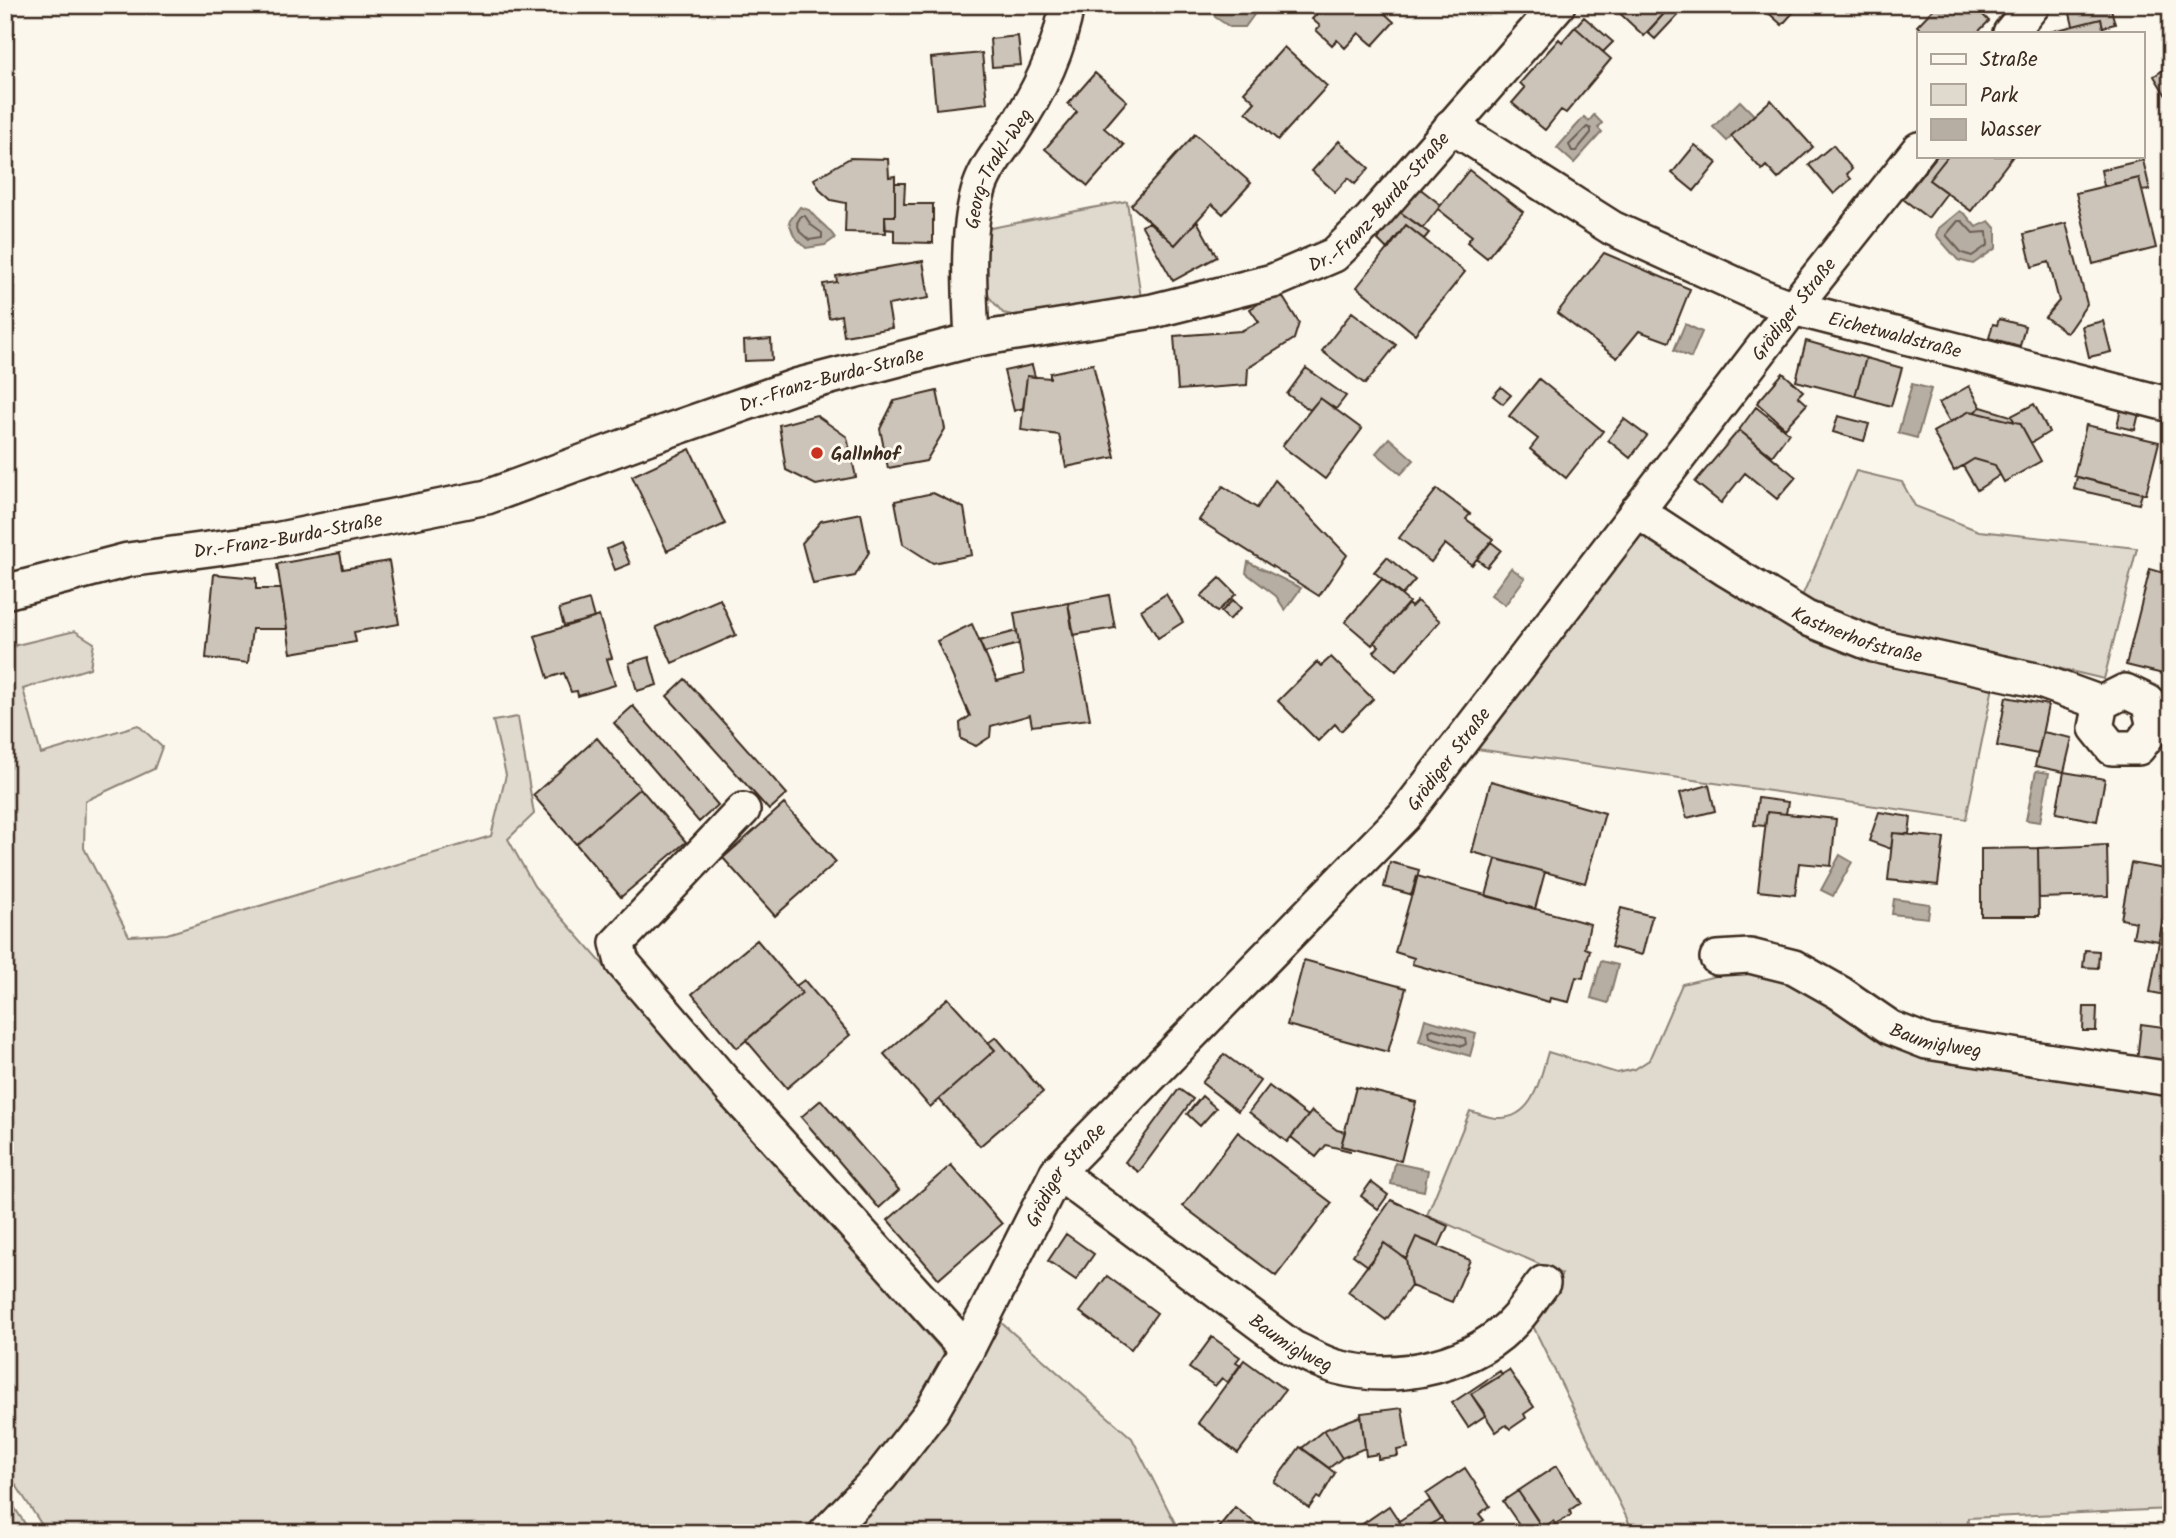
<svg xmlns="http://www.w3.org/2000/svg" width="2176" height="1538" viewBox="0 0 2176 1538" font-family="Kalam,sans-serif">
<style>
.green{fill:#dfd9ce;stroke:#8d8276;stroke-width:2}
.water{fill:#b6aea2;stroke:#85796d;stroke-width:2}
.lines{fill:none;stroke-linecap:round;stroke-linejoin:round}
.shore{stroke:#6c5f53;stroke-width:2}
.building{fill:#ccc4b9;stroke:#3b2a1e;stroke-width:2}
.street-casing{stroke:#3b2a1e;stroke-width:38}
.street{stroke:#fbf7ec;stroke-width:33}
.poi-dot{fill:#c8321e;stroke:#fbf7ec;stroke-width:2.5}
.labels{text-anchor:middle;stroke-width:6;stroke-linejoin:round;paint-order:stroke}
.street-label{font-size:19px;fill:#3b2a1e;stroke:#fbf7ec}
.poi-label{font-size:19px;font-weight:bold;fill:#3b2a1e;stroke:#fbf7ec;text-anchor:start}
</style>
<rect width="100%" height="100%" fill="#fbf7ec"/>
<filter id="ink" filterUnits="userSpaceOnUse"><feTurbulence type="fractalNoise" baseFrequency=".0143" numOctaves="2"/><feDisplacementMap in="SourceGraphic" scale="14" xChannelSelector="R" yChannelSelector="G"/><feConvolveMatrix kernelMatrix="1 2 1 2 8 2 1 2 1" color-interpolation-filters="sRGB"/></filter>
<g filter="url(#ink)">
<path class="green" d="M 1127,201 L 1141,298 L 1030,319 L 1003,313 L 989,297 L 982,277 L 986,229 Z
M 1856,471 L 1902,482 L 1915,506 L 1979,531 L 2137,548 L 2104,679 L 2003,655 L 1995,677 L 1966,819 L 1470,748 L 1637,527 L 1800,601 Z
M 75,631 L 94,643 L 90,668 L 23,689 L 41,754 L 138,725 L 162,747 L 154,769 L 85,801 L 84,848 L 129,936 L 167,934 L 491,836 L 506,775 L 493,721 L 518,717 L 534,814 L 508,839 L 534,886 L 946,1355 L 915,1406 L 868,1468 L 806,1533 L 47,1533 L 5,1468 L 5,640 L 8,647 Z
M 1750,968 L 1793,980 L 1906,1046 L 2171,1087 L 2171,1509 L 1968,1518 L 1967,1533 L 1756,1533 L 1755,1528 L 1634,1533 L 1531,1322 L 1562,1274 L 1427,1215 L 1470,1111 C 1478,1113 1489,1118 1497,1118 C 1534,1120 1540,1078 1548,1052 L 1617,1073 L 1635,1069 L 1649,1060 L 1682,984 Z
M 997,1319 L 1132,1438 L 1180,1533 L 836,1533 Z
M 5,1493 L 31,1533 L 5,1533 Z"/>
<path class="water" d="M 1212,5 L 1261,5 L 1245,27 L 1230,27 L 1215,17 Z
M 1740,101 L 1754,115 L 1727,141 L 1713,127 Z
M 1594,115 L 1602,123 L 1598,128 L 1602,132 L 1574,163 L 1557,148 L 1584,117 L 1589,121 Z
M 800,207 L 809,210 C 817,221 828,226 835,238 L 825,245 L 806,248 L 794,236 L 789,222 Z
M 1960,211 L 1966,215 L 1976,227 L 1989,221 L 1996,229 L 1996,248 L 1973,264 L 1958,260 L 1936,235 L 1939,228 Z
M 1685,324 L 1702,332 L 1691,358 L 1674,350 Z
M 1912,384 L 1931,389 L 1917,438 L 1898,433 Z
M 1389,438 L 1414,460 L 1401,474 L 1376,453 Z
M 1248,562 L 1301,588 L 1285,610 L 1276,596 L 1246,573 Z
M 1511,568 L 1525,578 L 1505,605 L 1491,595 Z
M 2036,771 L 2049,773 L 2040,822 L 2026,820 Z
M 1840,855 L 1852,862 L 1833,896 L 1821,890 Z
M 1894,899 L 1930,904 L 1928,918 L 1892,914 Z
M 1601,961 L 1618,965 L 1608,1003 L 1591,998 Z
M 1425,1019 L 1476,1034 L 1470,1056 L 1419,1041 Z
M 1395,1163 L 1428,1170 L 1424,1191 L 1391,1184 Z"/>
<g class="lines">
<path class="shore" d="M 1587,127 L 1591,129 L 1591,133 L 1576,151 L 1572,151 L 1569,145 Z
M 801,216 L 805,216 L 811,225 L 822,233 L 822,238 L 809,240 L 800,232 L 797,223 Z
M 1958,221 L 1962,221 L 1973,233 L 1987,232 L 1988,245 L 1972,256 L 1962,253 L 1946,235 Z
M 1433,1029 L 1465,1038 L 1466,1044 L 1462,1046 L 1430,1037 L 1429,1031 Z"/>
</g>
<path class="building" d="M 868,5 L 917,5 L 868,12 Z
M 1326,5 L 1385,5 L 1381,10 L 1394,22 L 1373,45 L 1359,33 L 1345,48 L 1337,40 L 1332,45 L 1316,30 L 1320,26 L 1312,19 Z
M 1611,5 L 1672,5 L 1644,36 Z
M 1672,5 L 1687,5 L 1655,39 L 1647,32 Z
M 1766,5 L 1800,5 L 1782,25 L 1763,8 Z
M 1937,5 L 1973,5 L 1989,21 L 1977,33 L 1924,33 L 1917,26 Z
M 2068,5 L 2110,5 L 2115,24 L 2103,27 L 2101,19 L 2073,26 Z
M 1584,17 L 1613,42 L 1603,52 L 1575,27 Z
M 2101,19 L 2104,33 L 2046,33 L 2073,26 Z
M 1575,27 L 1611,59 L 1566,113 L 1561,110 L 1545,130 L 1512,103 L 1525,88 L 1520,83 L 1559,39 L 1562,42 Z
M 1018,36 L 1021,65 L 992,67 L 990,39 Z
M 1284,47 L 1327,86 L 1278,140 L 1246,112 L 1255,102 L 1244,92 Z
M 982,53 L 987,103 L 936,109 L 931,58 Z
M 2171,65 L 2171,104 L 2154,76 Z
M 1095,73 L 1127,101 L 1104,128 L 1124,145 L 1088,186 L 1045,149 L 1077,112 L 1068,104 Z
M 1771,100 L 1813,147 L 1778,179 L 1766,166 L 1762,170 L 1731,136 Z
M 1195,134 L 1251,183 L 1223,214 L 1212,204 L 1175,245 L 1131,205 Z
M 1339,141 L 1369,168 L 1355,184 L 1348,178 L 1335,192 L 1312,171 Z
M 1695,145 L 1717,163 L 1694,191 L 1672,173 Z
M 1833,145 L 1852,169 L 1847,174 L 1851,179 L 1834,194 L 1809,165 Z
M 1937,156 L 1948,156 L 1929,180 L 1947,193 L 1928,218 L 1903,199 Z
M 1948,156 L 2013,156 L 1971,211 L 1929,180 Z
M 850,158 L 888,159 L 889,177 L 895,176 L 895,216 L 885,216 L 886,233 L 845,232 L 846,203 L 831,200 L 821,191 L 814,179 Z
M 2143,160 L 2150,190 L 2142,191 L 2139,178 L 2104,186 L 2101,170 Z
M 1469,170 L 1523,212 L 1487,258 L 1467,242 L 1472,236 L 1438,209 Z
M 2139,178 L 2156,248 L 2093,264 L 2076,193 Z
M 895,183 L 905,183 L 904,204 L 933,204 L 933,243 L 894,242 L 894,230 L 885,229 L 885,216 L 895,216 Z
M 1414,184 L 1441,205 L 1423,228 L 1397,210 Z
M 1397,210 L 1429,233 L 1424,239 L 1406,225 L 1388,250 L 1378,240 Z
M 1197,221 L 1217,257 L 1173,281 L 1142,226 L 1149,222 L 1175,245 Z
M 2066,223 L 2087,304 L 2067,333 L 2045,317 L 2059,301 L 2049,262 L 2032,267 L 2024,234 Z
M 1406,225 L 1465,272 L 1415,334 L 1357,287 Z
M 1604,253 L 1690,289 L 1669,342 L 1639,331 L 1617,358 L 1557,313 Z
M 923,261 L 929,298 L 888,305 L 892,328 L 844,336 L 841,315 L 829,318 L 823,284 L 837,282 L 836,276 Z
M 1279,291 L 1299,323 L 1294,339 L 1248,368 L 1247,385 L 1178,390 L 1174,336 L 1241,331 L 1259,322 L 1250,309 Z
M 1352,312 L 1396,345 L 1365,384 L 1322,351 Z
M 1999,319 L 2025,326 L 2020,346 L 1989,338 L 1993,324 L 1997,325 Z
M 2103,321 L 2111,352 L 2089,357 L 2082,326 Z
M 771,339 L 772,360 L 745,361 L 744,341 Z
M 1806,341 L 1866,358 L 1855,396 L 1796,381 Z
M 1866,358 L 1902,368 L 1891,406 L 1855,396 Z
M 1093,364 L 1115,457 L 1066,467 L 1059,435 L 1021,430 L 1027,376 L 1050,378 L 1050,373 Z
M 1032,365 L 1035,377 L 1027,376 L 1023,408 L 1014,411 L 1004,371 Z
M 1306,368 L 1346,396 L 1336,409 L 1320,398 L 1310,410 L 1287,394 Z
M 1783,373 L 1803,391 L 1798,396 L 1807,404 L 1785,428 L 1757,403 Z
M 1539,379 L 1603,431 L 1566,478 L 1530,449 L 1538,439 L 1509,416 Z
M 1969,386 L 1981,407 L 1974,412 L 1970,411 L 1950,422 L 1939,403 Z
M 1501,387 L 1511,395 L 1503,404 L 1493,396 Z
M 937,391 L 945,429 L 926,461 L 888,468 L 880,429 L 894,401 Z
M 1320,398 L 1362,429 L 1325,479 L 1282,446 Z
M 2034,404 L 2049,432 L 2031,443 L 2020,423 L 2015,422 L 2011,416 Z
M 1756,407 L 1789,433 L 1772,456 L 1739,430 Z
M 1981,407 L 2011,416 L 2015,422 L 1974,412 Z
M 2121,409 L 2139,413 L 2135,430 L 2117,426 Z
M 1970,411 L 2020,423 L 2041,461 L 2004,482 L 1995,465 L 1974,459 L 1954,471 L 1933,432 Z
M 816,415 L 847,437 L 856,477 L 816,485 L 786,470 L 779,425 Z
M 1838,416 L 1869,424 L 1864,441 L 1833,432 Z
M 1624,419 L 1647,436 L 1630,458 L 1608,440 Z
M 2086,425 L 2159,442 L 2146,494 L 2074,476 Z
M 1739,430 L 1796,477 L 1777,499 L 1745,473 L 1721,503 L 1695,482 Z
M 690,449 L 725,524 L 667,551 L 632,476 Z
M 1974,459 L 1995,465 L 2000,475 L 1977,490 L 1963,466 Z
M 2077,477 L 2142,493 L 2139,504 L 2074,489 Z
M 1275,480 L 1347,555 L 1319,596 L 1199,520 L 1223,486 L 1257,508 Z
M 1437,489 L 1470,514 L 1466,519 L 1493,539 L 1472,565 L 1445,544 L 1431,562 L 1399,538 Z
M 933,493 L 964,508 L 972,555 L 933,563 L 903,544 L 895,501 Z
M 861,513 L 869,552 L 855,576 L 813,584 L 802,543 L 821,521 Z
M 1491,542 L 1501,550 L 1487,567 L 1477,559 Z
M 621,543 L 630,564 L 615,570 L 607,549 Z
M 340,553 L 343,569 L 389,561 L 399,624 L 354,632 L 356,642 L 291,653 L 277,564 Z
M 1387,557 L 1415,580 L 1402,595 L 1374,572 Z
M 2150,569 L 2171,575 L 2171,645 L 2163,674 L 2126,665 Z
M 214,574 L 256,578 L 256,589 L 281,589 L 287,629 L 252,629 L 248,663 L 206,658 Z
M 1220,578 L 1236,594 L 1217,612 L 1201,596 Z
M 1382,579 L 1409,602 L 1372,645 L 1345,622 Z
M 1166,594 L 1183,622 L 1158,638 L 1141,610 Z
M 1109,595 L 1115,628 L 1073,635 L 1068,603 Z
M 720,599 L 736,635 L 672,663 L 656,627 Z
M 589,600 L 594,618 L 564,626 L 559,609 Z
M 1233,600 L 1241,608 L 1229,620 L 1221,612 Z
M 1417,601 L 1440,621 L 1396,671 L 1374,652 L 1379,646 L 1374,642 L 1408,604 L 1411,607 Z
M 1068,603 L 1090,719 L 1032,726 L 1030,715 L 991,726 L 990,737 L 976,746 L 961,739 L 960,723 L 970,716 L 937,641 L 972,624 L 997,681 L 1024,674 L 1014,613 Z
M 599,616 L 612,658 L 607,659 L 615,685 L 578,696 L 577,691 L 571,692 L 564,673 L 548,678 L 535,636 Z
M 1017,631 L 1019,644 L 984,653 L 979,641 Z
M 649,657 L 657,685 L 637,691 L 629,663 Z
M 1331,657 L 1373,699 L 1341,731 L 1335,724 L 1318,741 L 1278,701 L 1317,662 L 1321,666 Z
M 685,679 L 787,794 L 769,810 L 667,696 Z
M 2006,697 L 2048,705 L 2038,754 L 1997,746 Z
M 633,706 L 718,805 L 699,822 L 614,723 Z
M 2043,732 L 2072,738 L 2064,772 L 2035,766 Z
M 597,738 L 640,788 L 576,844 L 533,795 Z
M 2064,772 L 2105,779 L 2097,821 L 2056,813 Z
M 1491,781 L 1605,813 L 1585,883 L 1472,852 Z
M 1709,785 L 1715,811 L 1687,818 L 1680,793 Z
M 640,788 L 686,842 L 621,897 L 576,844 Z
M 2171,794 L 2171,831 L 2163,830 Z
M 1758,798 L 1788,802 L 1786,814 L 1767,812 L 1765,826 L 1754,825 Z
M 784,804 L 836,862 L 775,916 L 723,858 Z
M 1767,812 L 1836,819 L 1831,866 L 1799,863 L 1795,895 L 1758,891 Z
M 1879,812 L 1911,817 L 1909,834 L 1893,833 L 1891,849 L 1869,841 Z
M 1893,833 L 1944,838 L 1938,885 L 1888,880 Z
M 2107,845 L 2108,896 L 2039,898 L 2038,848 Z
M 2038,848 L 2039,916 L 1981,916 L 1981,849 Z
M 1496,859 L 1545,872 L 1535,909 L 1486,896 Z
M 1390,862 L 1419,870 L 1413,895 L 1384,887 Z
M 2131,863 L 2171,870 L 2159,941 L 2133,937 L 2136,922 L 2121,919 Z
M 1417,876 L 1590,924 L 1585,948 L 1590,950 L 1583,978 L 1576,977 L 1569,1002 L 1550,998 L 1549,1002 L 1412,964 L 1414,958 L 1395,952 Z
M 2167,896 L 2171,897 L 2171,996 L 2150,992 Z
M 1621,908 L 1652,916 L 1642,955 L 1611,947 Z
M 757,940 L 802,993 L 737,1048 L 692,994 Z
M 2085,950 L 2099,951 L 2098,968 L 2083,967 Z
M 1304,960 L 1406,988 L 1388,1052 L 1287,1025 Z
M 804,980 L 850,1035 L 787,1088 L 746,1040 L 802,993 L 796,986 Z
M 948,998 L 995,1050 L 930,1107 L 884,1054 Z
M 2084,1007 L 2097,1007 L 2096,1031 L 2083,1031 Z
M 2141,1024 L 2171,1028 L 2170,1064 L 2137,1060 Z
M 996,1037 L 1043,1092 L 980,1146 L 939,1099 L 995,1050 L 988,1043 Z
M 1224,1054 L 1260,1081 L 1238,1111 L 1202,1083 Z
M 1269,1086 L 1308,1116 L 1287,1142 L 1249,1112 Z
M 1356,1087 L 1416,1102 L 1401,1161 L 1341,1146 Z
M 1179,1089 L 1193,1099 L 1139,1172 L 1125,1162 Z
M 1202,1096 L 1216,1108 L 1200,1126 L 1187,1114 Z
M 821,1100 L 899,1190 L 879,1208 L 801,1117 Z
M 1312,1111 L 1337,1130 L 1345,1132 L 1341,1146 L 1350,1148 L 1350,1151 L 1326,1145 L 1316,1157 L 1291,1137 Z
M 1238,1132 L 1332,1203 L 1276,1276 L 1183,1206 Z
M 951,1165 L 1002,1224 L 939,1279 L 888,1220 Z
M 1371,1182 L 1388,1195 L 1378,1209 L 1361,1196 Z
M 1391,1200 L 1448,1226 L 1439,1246 L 1416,1237 L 1406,1259 L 1384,1243 L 1368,1266 L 1353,1255 Z
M 1066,1234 L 1094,1254 L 1076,1280 L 1048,1261 Z
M 1416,1237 L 1470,1260 L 1452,1302 L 1411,1286 L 1406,1259 Z
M 1384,1243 L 1406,1259 L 1411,1286 L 1386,1320 L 1348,1292 Z
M 1107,1276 L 1157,1313 L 1131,1349 L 1080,1312 Z
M 1212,1337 L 1240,1357 L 1236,1362 L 1241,1365 L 1228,1383 L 1222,1378 L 1215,1386 L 1189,1368 Z
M 1244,1360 L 1285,1390 L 1238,1453 L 1198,1423 Z
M 1509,1370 L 1534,1407 L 1524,1414 L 1526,1418 L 1510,1429 L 1506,1425 L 1496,1432 L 1471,1394 Z
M 1500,1371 L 1502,1375 L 1471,1394 L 1486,1415 L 1468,1427 L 1452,1403 Z
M 1402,1408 L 1408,1448 L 1397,1450 L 1398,1456 L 1378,1459 L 1378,1454 L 1366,1456 L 1361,1413 Z
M 1361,1416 L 1365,1448 L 1342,1458 L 1324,1430 Z
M 1324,1430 L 1342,1458 L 1329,1468 L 1302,1448 Z
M 1300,1447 L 1335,1473 L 1320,1499 L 1317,1497 L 1309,1508 L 1274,1482 Z
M 1556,1466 L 1580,1503 L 1570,1510 L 1571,1515 L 1555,1524 L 1553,1521 L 1543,1528 L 1518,1491 Z
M 1465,1468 L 1490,1506 L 1479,1514 L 1484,1520 L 1466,1531 L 1463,1526 L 1451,1533 L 1426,1494 Z
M 1518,1491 L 1539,1523 L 1525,1533 L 1503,1501 Z
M 1430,1501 L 1441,1518 L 1418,1533 L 1407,1533 L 1399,1521 Z
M 1389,1506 L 1407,1533 L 1352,1533 L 1351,1532 Z
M 1235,1507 L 1268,1533 L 1214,1533 Z
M 1970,1524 L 2001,1526 L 2001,1533 L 1970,1533 Z"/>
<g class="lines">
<g class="street-casing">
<g id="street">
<path d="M 2010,33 L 2033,5"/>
<path id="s1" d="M 1451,126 L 1612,228 L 1764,297 L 1793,308 L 2171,405"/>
<path id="s2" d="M 972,340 C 970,294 965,231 980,186 C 986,168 999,152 1010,136 C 1037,96 1059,53 1067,5"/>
<path id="s3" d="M 1637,511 L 1727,570 L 1806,618 L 1874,645 L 2040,681 L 2101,703 L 2125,691 L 2148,702 L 2154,727 L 2138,748 L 2112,748 L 2096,728 L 2101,703"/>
<path id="s4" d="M 5,592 L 128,560 L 275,540 L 487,497 L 647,438 L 796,386 L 972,340 L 1153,311 L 1273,281 L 1334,255 L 1371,219 L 1558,5"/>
<path d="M 743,810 L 617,943 L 622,962 L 733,1092 L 967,1350"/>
<path id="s5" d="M 1717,958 L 1750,956 L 1794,967 L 1840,993 L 1891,1028 L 1927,1042 L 2171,1079"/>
<path id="s6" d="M 1057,1172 L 1293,1348 C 1307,1354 1322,1363 1337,1367 C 1398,1383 1475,1366 1517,1318 C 1527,1307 1534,1294 1543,1283"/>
<path id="s7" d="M 826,1533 L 881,1476 L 932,1411 L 967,1350 L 1057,1172 L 1404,816 L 1793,308 L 1919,149"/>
</g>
</g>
<use href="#street" class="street"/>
</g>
</g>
<circle class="poi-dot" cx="817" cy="453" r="7"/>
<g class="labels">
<g class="street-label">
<text dy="7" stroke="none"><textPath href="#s2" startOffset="178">Georg-Trakl-Weg</textPath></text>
<text dy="7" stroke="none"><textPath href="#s4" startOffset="1444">Dr.-Franz-Burda-Straße</textPath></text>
<text dy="7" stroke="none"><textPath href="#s7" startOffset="1568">Grödiger Straße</textPath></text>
<text dy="7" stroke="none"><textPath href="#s1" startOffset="494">Eichetwaldstraße</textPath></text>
<text dy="7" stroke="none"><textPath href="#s4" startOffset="856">Dr.-Franz-Burda-Straße</textPath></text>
<text dy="7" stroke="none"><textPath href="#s4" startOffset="289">Dr.-Franz-Burda-Straße</textPath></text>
<text dy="7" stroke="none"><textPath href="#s3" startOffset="254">Kastnerhofstraße</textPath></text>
<text dy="7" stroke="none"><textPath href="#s7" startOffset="1001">Grödiger Straße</textPath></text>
<text dy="7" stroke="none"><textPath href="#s5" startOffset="240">Baumiglweg</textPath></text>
<text dy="7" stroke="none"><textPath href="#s7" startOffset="434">Grödiger Straße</textPath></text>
<text dy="7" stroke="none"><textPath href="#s6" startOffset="290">Baumiglweg</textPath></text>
</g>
<g class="poi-label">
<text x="831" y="460">Gallnhof</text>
</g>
</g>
<rect width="2176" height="1538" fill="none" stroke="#fbf7ec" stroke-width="28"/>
<rect x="14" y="14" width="2148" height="1510" fill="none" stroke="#3b2a1e" stroke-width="2.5" filter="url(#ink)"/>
<rect x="1917" y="32" width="228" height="126" fill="#fbf7ec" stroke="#aea59a" stroke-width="2"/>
<rect x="1931" y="54" width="35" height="10" fill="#fbf7ec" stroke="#aea59a" stroke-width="2"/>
<text x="1980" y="66" font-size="21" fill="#3b2a1e">Straße</text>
<rect x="1931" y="84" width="35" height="21" fill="#dfd9ce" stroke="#aea59a" stroke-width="2"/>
<text x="1980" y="102" font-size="21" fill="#3b2a1e">Park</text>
<rect x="1931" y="119" width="35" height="21" fill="#b6aea2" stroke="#aea59a" stroke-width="2"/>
<text x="1980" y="136" font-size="21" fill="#3b2a1e">Wasser</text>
</svg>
